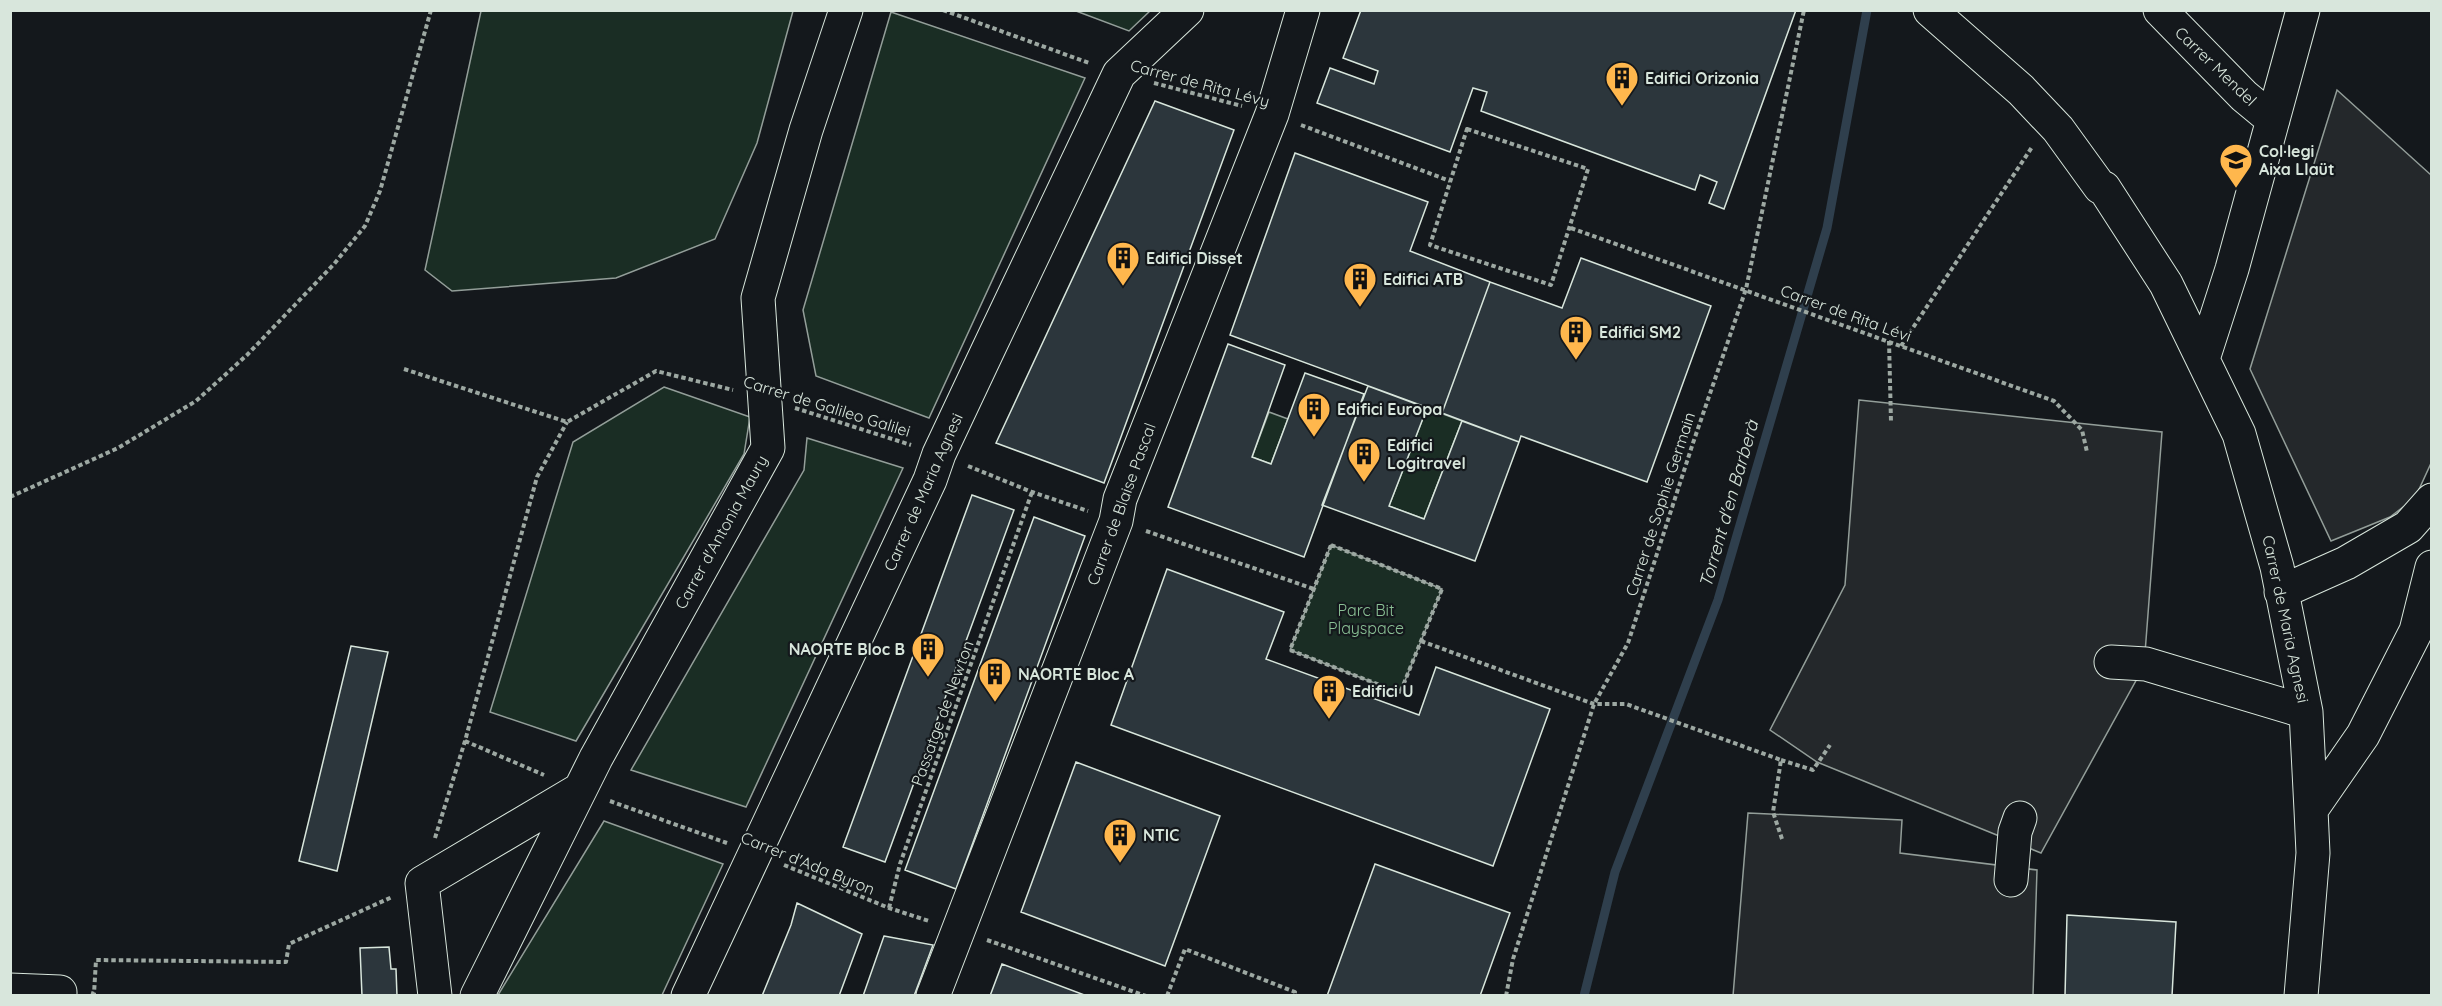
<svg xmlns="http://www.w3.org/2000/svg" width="2442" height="1006" viewBox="0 0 2442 1006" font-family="Quicksand,sans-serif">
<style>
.green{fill:#1a2d24;stroke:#939e99;stroke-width:1.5}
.parking{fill:#24282b;stroke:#939e99;stroke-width:1.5}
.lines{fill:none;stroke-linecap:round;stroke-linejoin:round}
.stream{stroke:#2f3f4d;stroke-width:9}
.building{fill:#2c363c;stroke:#d8e6dc;stroke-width:1.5}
.minor-casing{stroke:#d8e6dc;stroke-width:35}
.path{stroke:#9da8a2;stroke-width:4;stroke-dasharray:4.5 3;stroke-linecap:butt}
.minor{stroke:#14181c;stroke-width:33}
.labels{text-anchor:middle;stroke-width:4.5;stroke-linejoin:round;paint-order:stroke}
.street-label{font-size:16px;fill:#d8e6dc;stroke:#14181c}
.poi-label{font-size:16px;font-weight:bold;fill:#d8e6dc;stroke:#14181c;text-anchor:start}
.park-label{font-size:16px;fill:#8ac095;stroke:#14181c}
.water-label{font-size:18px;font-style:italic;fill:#d8e6dc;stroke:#14181c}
</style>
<rect width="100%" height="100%" fill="#14181c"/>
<path class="green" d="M 481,11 L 793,11 L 757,143 L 715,239 L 616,278 L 452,291 L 425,270 Z
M 1076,11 L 1150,10 L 1150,11 L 1129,31 Z
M 891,12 L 1085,78 L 929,418 L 816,376 L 803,310 Z
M 664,387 L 750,417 L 744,454 L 576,741 L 490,712 L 573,442 Z
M 1427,408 L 1462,421 L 1424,519 L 1389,506 Z
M 1269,412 L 1288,419 L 1271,464 L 1252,457 Z
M 807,438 L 903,468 L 746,807 L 631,770 L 804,470 Z
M 1331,545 L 1442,589 L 1400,693 L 1290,650 Z
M 604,821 L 723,864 L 662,995 L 498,995 Z"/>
<path class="parking" d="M 2337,90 L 2431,175 L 2432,461 L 2415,498 L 2390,517 L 2331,541 L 2250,369 Z
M 1859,400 L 2162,432 L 2144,666 L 2041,853 L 1817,762 L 1770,730 L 1845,585 Z
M 1748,813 L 1902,820 L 1900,853 L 2037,870 L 2033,995 L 1733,996 Z"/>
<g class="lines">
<path class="stream" d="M 1584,996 L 1615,872 L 1718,600 L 1827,228 L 1867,10"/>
</g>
<path class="building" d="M 1361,10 L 1796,10 L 1724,209 L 1709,203 L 1717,182 L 1700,175 L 1695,190 L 1481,111 L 1487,92 L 1473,88 L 1450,152 L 1317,103 L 1330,68 L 1374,84 L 1378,71 L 1343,58 Z
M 1155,101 L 1234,130 L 1104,483 L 996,443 Z
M 1295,153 L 1428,202 L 1410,251 L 1490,282 L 1442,413 L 1230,335 Z
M 1581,258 L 1711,306 L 1647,482 L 1521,436 L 1519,442 L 1442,413 L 1490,282 L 1562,308 Z
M 1228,344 L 1285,365 L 1252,457 L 1271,464 L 1305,373 L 1364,394 L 1304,557 L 1168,507 Z
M 1368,386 L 1427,408 L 1389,506 L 1424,519 L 1462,421 L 1519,442 L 1475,561 L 1322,505 Z
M 972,495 L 1014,510 L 885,862 L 843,847 Z
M 972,495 L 1014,510 L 885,862 L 843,847 Z
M 1034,517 L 1085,536 L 956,889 L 905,870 Z
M 1034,517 L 1085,536 L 956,889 L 905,870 Z
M 1167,569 L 1284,612 L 1266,659 L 1419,715 L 1436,667 L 1550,709 L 1493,866 L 1111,725 Z
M 351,646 L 388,652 L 337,871 L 299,861 Z
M 1076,762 L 1220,816 L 1165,966 L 1021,912 Z
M 1375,864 L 1510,913 L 1480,996 L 1327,996 Z
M 797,903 L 862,934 L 839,996 L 762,996 L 791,925 Z
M 2067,915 L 2176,922 L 2172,996 L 2065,996 Z
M 884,936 L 933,945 L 914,996 L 863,996 Z
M 389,947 L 391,969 L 396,969 L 397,996 L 362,996 L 360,948 Z
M 1002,964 L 1087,996 L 990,996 Z"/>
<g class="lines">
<g class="minor-casing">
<path id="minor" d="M 1930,10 L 2021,90 L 2058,129 L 2100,187 L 2104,188 L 2166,284 L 2239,434 L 2277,567 L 2306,712 L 2311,810 L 2313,853 L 2301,996
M 2160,10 L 2244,96 L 2273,120
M 2203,359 L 2232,269 L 2303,10
M 2281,592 L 2346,563 L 2408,527 L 2432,500
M 2111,662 L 2146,664 L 2306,712
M 2311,810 L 2363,735 L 2416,631 L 2432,567
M 2011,880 L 2015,832 L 2020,818
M 10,990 L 60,992 L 60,996
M 435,996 L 422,883 L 579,790
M 477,996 L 596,758 L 768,448 L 758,298 L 806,130 L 846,10
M 688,996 L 930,480 L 939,454 L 988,350 L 1119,74 L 1187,10
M 933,996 L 1116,521 L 1120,499 L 1272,114 L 1303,10"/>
</g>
<path class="path" d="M 943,10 L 1089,63
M 1154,83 L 1242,106
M 1301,125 L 1450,181
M 1467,129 L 1588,169 L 1551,285 L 1430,245 Z
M 1571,228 L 2054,401 L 2082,430 L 2087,452
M 1889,341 L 1891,422
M 1901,346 L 2032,147
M 404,369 L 567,422 L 656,371 L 733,390
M 795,408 L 911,445
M 968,466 L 1032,492 L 1088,511
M 10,497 L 118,448 L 196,401 L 247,355 L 334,264 L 365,226 L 380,191 L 431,10
M 1146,531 L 1314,589
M 1331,545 L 1442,589 L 1400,693 L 1290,650 Z
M 1421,641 L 1594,704 L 1626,704 L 1781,760 L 1773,812 L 1782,839
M 465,741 L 544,775
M 1781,760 L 1813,770 L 1830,745
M 610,801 L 727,843
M 435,838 L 465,741 L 537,477 L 567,422
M 784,865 L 889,908 L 929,921
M 889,908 L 900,864 L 1032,492
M 987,940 L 1146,996
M 91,993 L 94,994 L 96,960 L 286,962 L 289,944 L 392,897
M 1167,996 L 1185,949 L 1295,992 L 1294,996
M 1506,996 L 1513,959 L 1594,704 L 1628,643 L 1693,443 L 1746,289 L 1804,10"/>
<use href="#minor" class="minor"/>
</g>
<defs>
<g id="building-pin" transform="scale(1.725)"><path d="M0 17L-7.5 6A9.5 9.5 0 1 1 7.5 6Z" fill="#ffb74d" stroke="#14181c"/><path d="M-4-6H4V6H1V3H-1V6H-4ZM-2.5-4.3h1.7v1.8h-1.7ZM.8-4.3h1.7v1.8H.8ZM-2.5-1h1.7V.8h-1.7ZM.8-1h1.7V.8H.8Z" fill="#111"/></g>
<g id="school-pin" transform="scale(1.725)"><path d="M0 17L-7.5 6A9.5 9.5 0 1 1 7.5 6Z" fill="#ffb74d" stroke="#14181c"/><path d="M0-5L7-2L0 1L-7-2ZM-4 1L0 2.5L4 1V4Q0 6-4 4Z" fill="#111"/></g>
</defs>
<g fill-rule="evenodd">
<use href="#building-pin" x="1622" y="78"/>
<use href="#school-pin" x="2236" y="160"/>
<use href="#building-pin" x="1123" y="258"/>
<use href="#building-pin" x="1360" y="279"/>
<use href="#building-pin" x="1576" y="332"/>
<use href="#building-pin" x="1314" y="409"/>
<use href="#building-pin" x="1364" y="454"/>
<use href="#building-pin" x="928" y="649"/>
<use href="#building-pin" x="995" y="674"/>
<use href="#building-pin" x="1329" y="691"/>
<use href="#building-pin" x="1120" y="835"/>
</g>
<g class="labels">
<g class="street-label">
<text transform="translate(2216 66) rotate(44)" y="6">Carrer Mendel</text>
<text transform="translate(1200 83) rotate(15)" y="6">Carrer de Rita Lévy</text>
<text transform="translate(1846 313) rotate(20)" y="6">Carrer de Rita Lévi</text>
<text transform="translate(827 406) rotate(17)" y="6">Carrer de Galileo Galilei</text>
<text transform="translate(923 492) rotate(-66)" y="6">Carrer de Maria Agnesi</text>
<text transform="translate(1121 504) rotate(-70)" y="6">Carrer de Blaise Pascal</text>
<text transform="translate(1660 504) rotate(-72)" y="6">Carrer de Sophie Germain</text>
<text transform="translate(721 532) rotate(-61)" y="6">Carrer d'Antonia Maury</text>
<text transform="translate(2286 619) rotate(78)" y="6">Carrer de Maria Agnesi</text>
<text transform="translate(942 713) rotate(-70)" y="6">Passatge de Newton</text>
<text transform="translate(808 863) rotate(22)" y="6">Carrer d'Ada Byron</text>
</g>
<g class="poi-label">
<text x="1645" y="84">Edifici Orizonia</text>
<text x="2259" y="157">Col·legi<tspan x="2259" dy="18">Aixa Llaüt</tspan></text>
<text x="1146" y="264">Edifici Disset</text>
<text x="1383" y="285">Edifici ATB</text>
<text x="1599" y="338">Edifici SM2</text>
<text x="1337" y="415">Edifici Europa</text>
<text x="1387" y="451">Edifici<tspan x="1387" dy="18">Logitravel</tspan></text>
<text x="905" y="655" text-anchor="end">NAORTE Bloc B</text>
<text x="1018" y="680">NAORTE Bloc A</text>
<text x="1352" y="697">Edifici U</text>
<text x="1143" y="841">NTIC</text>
</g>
<g class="park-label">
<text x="1366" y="616">Parc Bit<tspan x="1366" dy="18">Playspace</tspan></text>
</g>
<g class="water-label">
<text transform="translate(1729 504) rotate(-74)" y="6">Torrent d'en Barberà</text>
</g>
</g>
<rect width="2442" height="1006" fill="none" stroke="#d8e6dc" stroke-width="24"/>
</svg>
